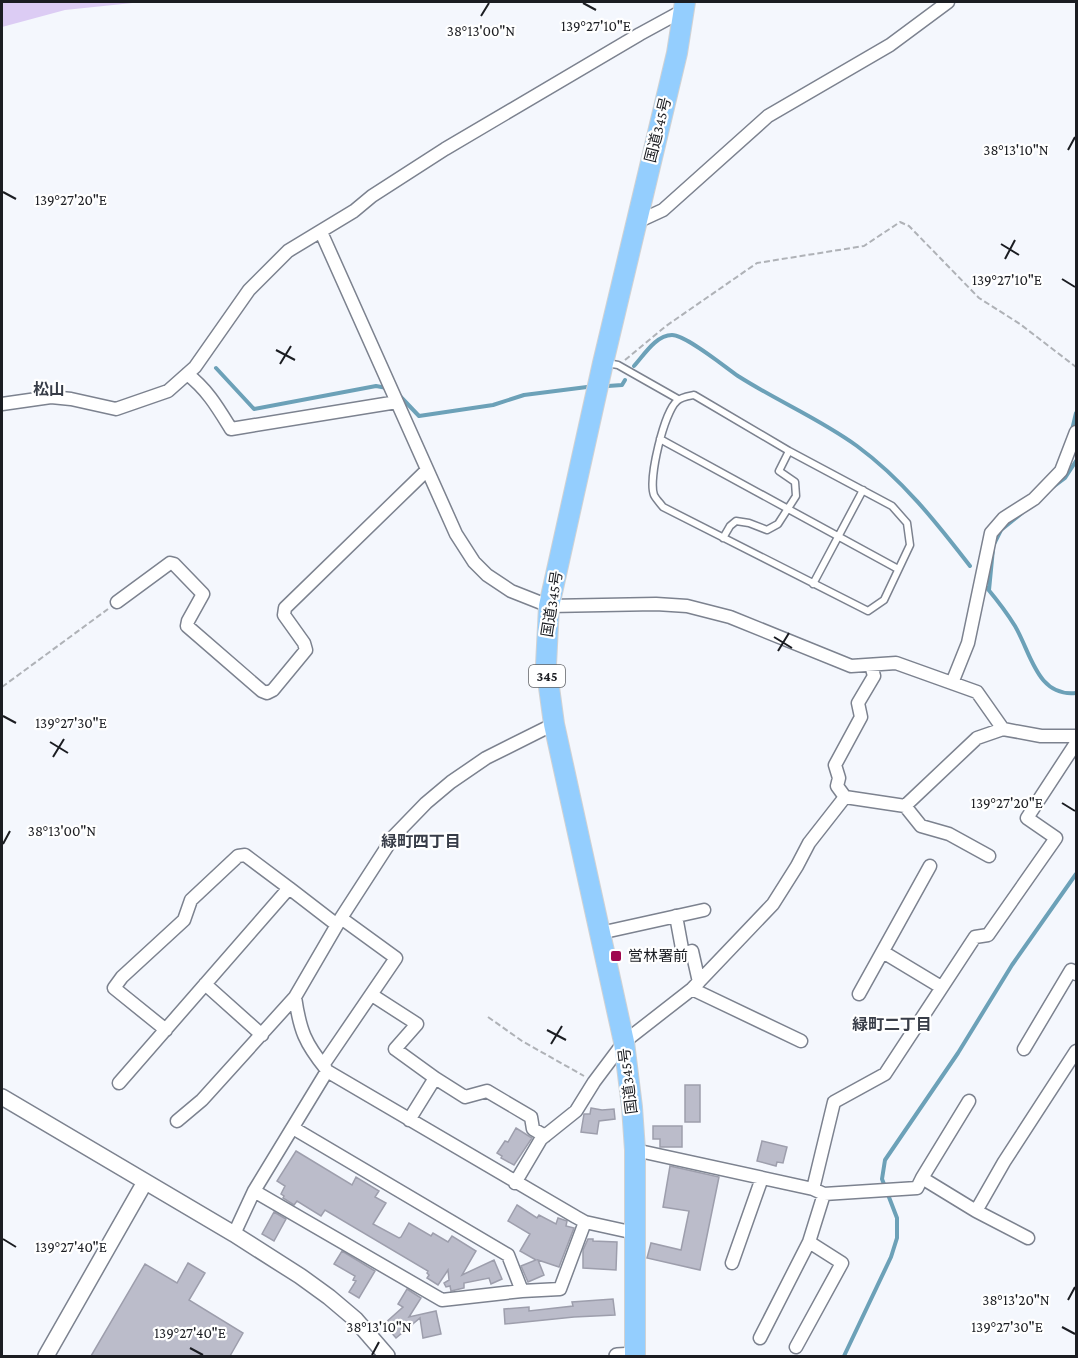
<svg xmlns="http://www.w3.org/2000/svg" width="1078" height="1358" viewBox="0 0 1078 1358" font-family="'Crimson Pro','Noto Sans JP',serif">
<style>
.green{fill:#dcccf4}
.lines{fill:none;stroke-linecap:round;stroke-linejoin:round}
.stream{stroke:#6ca1b8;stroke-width:4}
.building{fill:#bbbcca;stroke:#9d9eac;stroke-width:1.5}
.service-casing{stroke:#7c828f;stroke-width:9}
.minor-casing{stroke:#7c828f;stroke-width:15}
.tertiary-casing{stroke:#7c828f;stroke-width:18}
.trunk-casing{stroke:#d1d2d3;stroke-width:22}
.path{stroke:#afb2b7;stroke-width:2;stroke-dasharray:6 3;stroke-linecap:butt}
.service{stroke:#fff;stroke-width:6}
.minor{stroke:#fff;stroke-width:12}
.tertiary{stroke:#fff;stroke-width:15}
.trunk{stroke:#94cefe;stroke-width:20}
.ticks{fill:none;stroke:#1b1d22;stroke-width:2}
.poi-dot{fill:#9f074e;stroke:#fff;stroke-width:2}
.labels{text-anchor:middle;stroke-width:4.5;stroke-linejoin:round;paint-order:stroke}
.shield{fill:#fff;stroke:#5f6164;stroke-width:1.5}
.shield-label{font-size:14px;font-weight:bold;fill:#1b1d22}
.street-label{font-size:15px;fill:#1b1d22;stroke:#fff}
.poi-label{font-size:15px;fill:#1b1d22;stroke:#fff;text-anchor:start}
.neighbourhood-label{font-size:16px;font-weight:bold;fill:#383d48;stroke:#fff}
.ticks-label{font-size:15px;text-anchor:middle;fill:#1b1d22;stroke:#fff;stroke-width:4.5;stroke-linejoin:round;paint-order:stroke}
</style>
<rect width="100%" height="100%" fill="#f4f7fd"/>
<path class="green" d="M 2,2 L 142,2 L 65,10 L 2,27 Z"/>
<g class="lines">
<path class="stream" d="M 634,366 C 644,355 656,335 672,335 C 686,335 725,367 738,376 C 777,401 820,419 857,446 C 902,479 936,522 970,566
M 216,368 L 254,409 L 376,386 L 387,388
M 608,386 L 622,385 L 625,380
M 398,394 L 419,416 L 493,405 L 524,395 L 587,387
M 1072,430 L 1076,413
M 1053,487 L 1065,478 L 1076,461
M 995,542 L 1001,530 L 1022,513
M 987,588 C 997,600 1007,613 1015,626 C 1031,653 1037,697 1076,693
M 989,590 L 993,549
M 844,1356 L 891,1257 L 897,1238 L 897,1218 L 882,1179 L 885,1160 L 958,1053 L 1012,965 L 1076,874"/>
</g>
<path class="building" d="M 685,1085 L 700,1085 L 700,1122 L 685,1122 Z
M 591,1108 L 602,1110 L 614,1109 L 615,1119 L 599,1121 L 597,1134 L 581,1132 L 584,1114 L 590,1114 Z
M 653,1126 L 682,1126 L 682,1147 L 660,1147 L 660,1139 L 653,1139 Z
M 516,1128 L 532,1138 L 514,1165 L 501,1158 L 502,1156 L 497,1153 L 505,1141 L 508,1142 Z
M 762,1141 L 787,1147 L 783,1163 L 777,1162 L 776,1166 L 757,1161 Z
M 296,1151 L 352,1185 L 356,1177 L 379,1191 L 375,1197 L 386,1203 L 373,1224 L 399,1238 L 401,1237 L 409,1223 L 431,1236 L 433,1233 L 448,1242 L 452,1236 L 476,1251 L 462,1275 L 494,1260 L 502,1279 L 491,1284 L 489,1278 L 464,1283 L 464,1288 L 451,1291 L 450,1286 L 446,1287 L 444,1283 L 449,1280 L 448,1270 L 438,1285 L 427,1278 L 429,1275 L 427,1273 L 428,1271 L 325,1210 L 321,1216 L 297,1201 L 294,1205 L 283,1198 L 284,1196 L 281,1194 L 285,1186 L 277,1181 Z
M 670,1166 L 719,1177 L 700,1270 L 647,1258 L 651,1243 L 681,1250 L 689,1211 L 663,1207 Z
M 517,1205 L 537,1218 L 539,1215 L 556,1224 L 558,1218 L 567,1221 L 566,1226 L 574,1228 L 559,1267 L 538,1260 L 544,1275 L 528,1282 L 521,1266 L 536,1260 L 520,1251 L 530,1234 L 508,1221 Z
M 274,1212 L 286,1219 L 274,1241 L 262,1234 Z
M 588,1239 L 593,1239 L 593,1241 L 617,1242 L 616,1270 L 583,1268 L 583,1250 Z
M 342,1251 L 375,1271 L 359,1298 L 349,1292 L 356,1281 L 353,1280 L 355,1276 L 334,1264 Z
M 188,1263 L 205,1273 L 189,1300 L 243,1333 L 230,1356 L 91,1356 L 145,1264 L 177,1283 Z
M 407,1289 L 421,1298 L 409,1317 L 436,1311 L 441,1334 L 423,1338 L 420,1318 L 396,1338 L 384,1324 L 403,1307 L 398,1304 Z
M 613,1299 L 615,1315 L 574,1317 L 505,1324 L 504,1309 L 529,1307 L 529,1311 L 573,1306 L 572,1302 Z"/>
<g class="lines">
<g class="service-casing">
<path id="service" d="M 607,363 L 618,365 L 678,399
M 694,395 L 789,451 L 892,506 L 907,523 L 910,545 L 884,600 L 868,611 L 663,507 C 660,503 656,499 654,495 C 648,479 664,412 677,401 C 681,397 689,396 694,395 Z
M 660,439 L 898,569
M 723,538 L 730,526 L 736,521 L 749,523 L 767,530 L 778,524 L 796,496 L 795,482 L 779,471 L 789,451
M 813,584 L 863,490"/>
</g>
<g class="minor-casing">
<path id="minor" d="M 637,222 L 663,210 L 768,116 L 890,45 L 948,2
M 321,232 L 456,534 L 474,562 L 487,575 L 511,591 L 549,606 L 656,604 L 687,606 L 730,617 L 851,666 L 896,663 L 977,692 L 1003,729 L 1041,736 L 1076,736
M 187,374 C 207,389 218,408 231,429 L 397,402
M 2,404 L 51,397 L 71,399 L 116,409 L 168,391 L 195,367 L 249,290 L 288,251 L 354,211 L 372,196 L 445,149 L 640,34 L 684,10
M 117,602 L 170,563 L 174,564 L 203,594 L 188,621 L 187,626 L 262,691 L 267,693 L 273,690 L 306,650 L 304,643 L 284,615 L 285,608 L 427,470
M 952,683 L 968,643 L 991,533 L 1004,518 L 1034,499 L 1061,471 L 1076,432
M 845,797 L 905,806 L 977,738 L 1003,729
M 905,806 L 921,826 L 949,834 L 989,856
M 676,916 L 683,954 L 692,951 L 699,982
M 600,933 L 704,910
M 883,952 L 941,987
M 205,984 L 262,1035
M 692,989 L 801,1041
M 859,994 L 930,866
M 372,995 L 417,1024 L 395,1049 L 435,1078
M 295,997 C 300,1031 305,1043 326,1069
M 166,1030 L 114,988 L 122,977 L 184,920 L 191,900 L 238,856 L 245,855 L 289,888
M 1024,1049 L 1071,970 L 1076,974
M 323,1065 L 396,958 L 341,918
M 119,1083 L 289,888 L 337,925
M 409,1120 L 435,1078 L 465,1097 L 487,1091 L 531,1117 L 533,1129 L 545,1136
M 177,1121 L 202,1100 L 295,997 L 341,918 L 394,836 L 426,803 L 451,782 L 486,758 L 554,724
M 293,1128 L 508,1255 L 522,1291
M 635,1150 L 813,1189 L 834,1102 L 885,1074 L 975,937 L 988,935 L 1056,838 L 1027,818 L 1076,743
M 922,1178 L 969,1101
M 515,1183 L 541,1139 L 576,1111 L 594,1082 L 624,1042 L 692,989 L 773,904 L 797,866 L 809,843 L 845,797 L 837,786 L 839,778 L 835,765 L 861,717 L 858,703 L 874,676 L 871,665
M 813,1189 L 824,1194 L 917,1188 L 922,1178 L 976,1211 L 1004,1162 L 1076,1051
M 254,1191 L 442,1300 L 522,1291 L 560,1289 L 585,1222
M 976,1211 L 1028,1238
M 234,1234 L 254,1191 L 327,1071 L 576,1217 L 585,1222 L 635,1233
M 732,1263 L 762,1178
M 760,1338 L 809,1242 L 824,1194
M 796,1347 L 842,1263 L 809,1242"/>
</g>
<g class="tertiary-casing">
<path id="tertiary" d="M 2,1097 L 234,1234 L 300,1276 L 329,1297 L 355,1319 L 387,1356
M 46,1356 L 145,1182
M 617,1356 L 635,1355"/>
</g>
<g class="trunk-casing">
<path id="trunk" d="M 635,1356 L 635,1150 L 632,1107 L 624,1042 L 554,724 L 546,665 L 549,606 L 603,363 L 677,53 L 685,2"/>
</g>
<path class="path" d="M 625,360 L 666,326 L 757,263 L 864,246 L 900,222 L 909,226 L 979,298 L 1020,324 L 1076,367
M 2,687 L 108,609
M 488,1017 L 522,1041 L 584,1076"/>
<use href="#service" class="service"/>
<use href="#minor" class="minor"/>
<use href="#tertiary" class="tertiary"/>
<use href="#trunk" class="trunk"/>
</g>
<path class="ticks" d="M 583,3 L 596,10M 481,16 L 489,3M 1068,150 L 1075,137M 3,192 L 16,199M 1001,244 L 1019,255M 1005,259 L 1015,240M 1062,279 L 1075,287M 276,350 L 295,360M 280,364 L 291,346M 774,637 L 792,648M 778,651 L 789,633M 3,716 L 16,723M 50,742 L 68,753M 53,757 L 64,739M 1062,803 L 1075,811M 3,844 L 10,831M 547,1030 L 566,1040M 551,1044 L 562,1026M 3,1239 L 16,1247M 1068,1300 L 1075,1287M 1062,1327 L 1075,1334M 190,1348 L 203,1355M 372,1355 L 379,1342"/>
<rect class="poi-dot" x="610" y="950" width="12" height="12" rx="3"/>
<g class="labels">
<rect class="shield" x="529" y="665" width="36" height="22" rx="4.5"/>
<g class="shield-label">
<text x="547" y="681">345</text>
</g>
<g class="street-label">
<text transform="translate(658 130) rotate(-76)" y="5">国道345号</text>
<text transform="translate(552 604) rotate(-81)" y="5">国道345号</text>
<text transform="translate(628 1081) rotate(-97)" y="5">国道345号</text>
</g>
<g class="poi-label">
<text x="628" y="961">営林署前</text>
</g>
<g class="neighbourhood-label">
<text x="49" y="395">松山</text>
<text x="421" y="847">緑町四丁目</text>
<text x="892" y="1030">緑町二丁目</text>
</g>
</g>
<g class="ticks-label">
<text x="596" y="31">139°27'10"E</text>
<text x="481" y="36">38°13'00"N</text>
<text x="1016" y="155">38°13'10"N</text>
<text x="71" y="205">139°27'20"E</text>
<text x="1007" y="285">139°27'10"E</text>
<text x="71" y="728">139°27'30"E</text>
<text x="1007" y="808">139°27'20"E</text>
<text x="62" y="836">38°13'00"N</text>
<text x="71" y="1252">139°27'40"E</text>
<text x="1016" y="1305">38°13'20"N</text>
<text x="1007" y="1332">139°27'30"E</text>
<text x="379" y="1332">38°13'10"N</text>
<text x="190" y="1338">139°27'40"E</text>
</g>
<rect width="1078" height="1358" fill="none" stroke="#1b1d22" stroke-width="6"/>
</svg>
